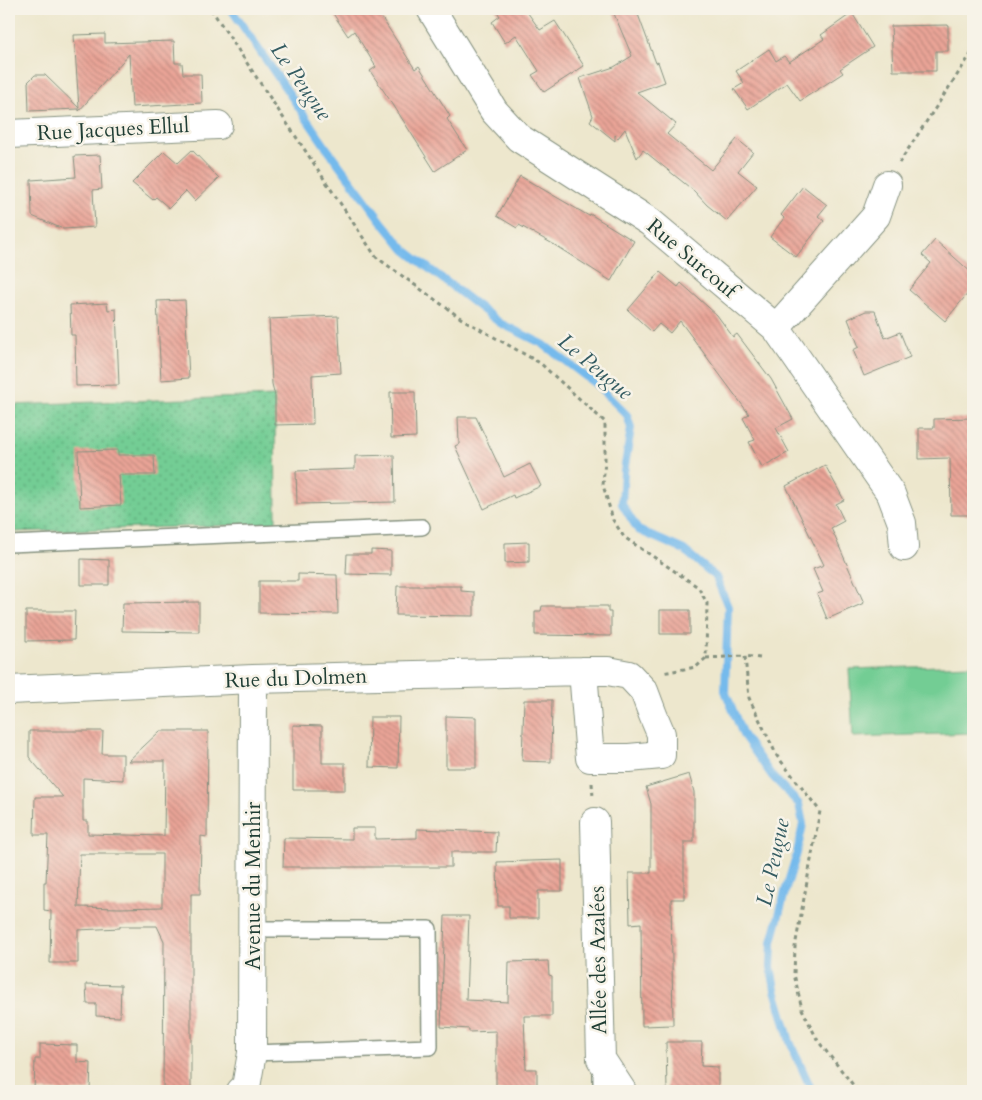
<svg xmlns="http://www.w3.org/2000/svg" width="982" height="1100" viewBox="0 0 982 1100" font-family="Cardo,serif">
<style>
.park{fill:url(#park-dots);stroke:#498564}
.pitch{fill:#73cd94;stroke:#498564}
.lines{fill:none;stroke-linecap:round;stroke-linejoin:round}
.stream{stroke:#75baec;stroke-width:8}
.building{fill:url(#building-back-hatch);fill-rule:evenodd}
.lane-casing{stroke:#869280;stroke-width:18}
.street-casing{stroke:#869280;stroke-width:30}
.path{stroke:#869280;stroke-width:3;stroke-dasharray:4 4;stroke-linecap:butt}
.lane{stroke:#fff;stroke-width:15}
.street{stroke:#fff;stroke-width:28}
.labels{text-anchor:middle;stroke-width:5;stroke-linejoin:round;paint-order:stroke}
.street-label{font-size:21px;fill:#1f3d34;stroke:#f7f3e8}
.water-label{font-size:22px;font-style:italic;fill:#345c62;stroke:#f7f3e8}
</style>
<defs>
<pattern id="park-dots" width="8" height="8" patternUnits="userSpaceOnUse" patternTransform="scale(1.25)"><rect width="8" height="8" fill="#73cd94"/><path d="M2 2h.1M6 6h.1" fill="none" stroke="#5ea87a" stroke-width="1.8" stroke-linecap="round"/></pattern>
<pattern id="building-back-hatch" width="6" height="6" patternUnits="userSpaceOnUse" patternTransform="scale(1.25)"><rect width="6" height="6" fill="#eaa497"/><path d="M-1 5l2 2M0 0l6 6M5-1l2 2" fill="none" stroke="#bd877c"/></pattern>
</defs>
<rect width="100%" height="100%" fill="#f7f3e8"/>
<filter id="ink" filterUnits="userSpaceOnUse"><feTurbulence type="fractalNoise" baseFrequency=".02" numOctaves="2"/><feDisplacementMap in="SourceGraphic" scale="10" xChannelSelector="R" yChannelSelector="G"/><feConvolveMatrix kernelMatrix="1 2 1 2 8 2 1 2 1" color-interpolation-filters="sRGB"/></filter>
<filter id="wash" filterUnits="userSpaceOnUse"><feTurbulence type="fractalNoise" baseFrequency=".0096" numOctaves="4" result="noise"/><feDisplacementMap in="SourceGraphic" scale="20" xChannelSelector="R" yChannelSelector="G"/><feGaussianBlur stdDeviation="1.12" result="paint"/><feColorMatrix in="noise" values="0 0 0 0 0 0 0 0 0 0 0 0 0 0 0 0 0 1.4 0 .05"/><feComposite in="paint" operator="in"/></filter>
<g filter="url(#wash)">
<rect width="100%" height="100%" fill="#ede7cd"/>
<path class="park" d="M 275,396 L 276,524 L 9,532 L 9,405 Z"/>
<path class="pitch" d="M 973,665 L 973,733 L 853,737 L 849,669 Z"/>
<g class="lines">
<path class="stream" d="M 231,9 L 328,150 L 382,222 L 405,250 L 500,323 L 543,344 L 598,386 L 627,415 L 631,428 L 624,472 L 622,504 L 638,530 L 684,550 L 716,577 L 728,607 L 725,691 L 743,735 L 772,776 L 799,804 L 803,824 L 797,853 L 785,892 L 772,942 L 771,967 L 775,990 L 790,1042 L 812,1091"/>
</g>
<g id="blocks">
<path class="building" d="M 330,9 L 389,9 L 380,15 L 415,69 L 419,66 L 450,116 L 447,119 L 467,150 L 435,171 L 394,106 L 370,71 L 376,67 L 354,31 L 348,36 Z
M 495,9 L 525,9 L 540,30 L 555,21 L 584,66 L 544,92 L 532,75 L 539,71 L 516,35 L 505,43 L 492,22 L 500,16 Z
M 612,9 L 636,9 L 656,63 L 658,62 L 665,82 L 637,92 L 676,124 L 667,134 L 711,170 L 737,139 L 753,152 L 738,171 L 757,186 L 727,221 L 707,205 L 694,191 L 643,150 L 637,158 L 625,129 L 618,138 L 615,135 L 615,141 L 590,121 L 593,116 L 580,78 L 614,67 L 632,56 Z
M 852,13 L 873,47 L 840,69 L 843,73 L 800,101 L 787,83 L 748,109 L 734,89 L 744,83 L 736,71 L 769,49 L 776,61 L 784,56 L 789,62 L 824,39 L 821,35 Z
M 948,25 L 948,51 L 936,51 L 936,71 L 893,71 L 891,26 Z
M 105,34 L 105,43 L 174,41 L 175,63 L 182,63 L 183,74 L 201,74 L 202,103 L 132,107 L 129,54 L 79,111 L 79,109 L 29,111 L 28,82 L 35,75 L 45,75 L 79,108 L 74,35 Z
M 192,150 L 219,178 L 195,201 L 186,191 L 169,208 L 156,197 L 153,200 L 132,183 L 164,151 L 178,163 Z
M 100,155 L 102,189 L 93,190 L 95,227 L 63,229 L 32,216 L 31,180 L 76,177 L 74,156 Z
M 520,176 L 589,216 L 590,214 L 634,241 L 611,281 L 553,244 L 519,225 L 517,228 L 497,216 Z
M 803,186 L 827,205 L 818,216 L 824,221 L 796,257 L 770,237 L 784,218 L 781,215 Z
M 935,240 L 973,274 L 973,291 L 971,294 L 969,292 L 945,321 L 909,290 L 931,263 L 922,255 Z
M 660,272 L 678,287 L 681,283 L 717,315 L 733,337 L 737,334 L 771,379 L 793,419 L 776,428 L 789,452 L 762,467 L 749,442 L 755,440 L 743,418 L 749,414 L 680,321 L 670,333 L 659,324 L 652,332 L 628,310 Z
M 185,300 L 189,378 L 161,380 L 157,301 Z
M 107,303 L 108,310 L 116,309 L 119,385 L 76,386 L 75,335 L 71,335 L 70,305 Z
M 866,311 L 875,311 L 885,338 L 900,332 L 910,357 L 864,376 L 853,350 L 859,347 L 848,319 Z
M 338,316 L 341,373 L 312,375 L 313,424 L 275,425 L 275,396 L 272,384 L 269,319 Z
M 390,392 L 415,392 L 416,437 L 391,438 Z
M 458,417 L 476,417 L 504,477 L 530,464 L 541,486 L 514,498 L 513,495 L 484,509 L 455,446 L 459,444 Z
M 973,418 L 973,515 L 951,515 L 950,458 L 919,459 L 919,428 L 934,428 L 934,419 Z
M 118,450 L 118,455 L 154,455 L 155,475 L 119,475 L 121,505 L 80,507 L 78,451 Z
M 394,455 L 395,502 L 297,504 L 296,471 L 355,469 L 355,456 Z
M 825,465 L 844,500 L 836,504 L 844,521 L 831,528 L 864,603 L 827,619 L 817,594 L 823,592 L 813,569 L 824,565 L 786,486 Z
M 529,542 L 529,562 L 505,563 L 505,543 Z
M 371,550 L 391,551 L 391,575 L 346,574 L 347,554 L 371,554 Z
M 81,559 L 109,560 L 109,585 L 81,585 Z
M 298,574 L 337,575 L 338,614 L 259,613 L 259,581 L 298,581 Z
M 397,586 L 461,586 L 461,591 L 474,592 L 474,616 L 396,615 Z
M 199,602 L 199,632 L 122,631 L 123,603 Z
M 542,606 L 608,606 L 608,612 L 611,612 L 611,636 L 535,635 L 535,611 L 541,611 Z
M 660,610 L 690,610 L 690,634 L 660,634 Z
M 26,611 L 75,611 L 74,640 L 26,641 Z
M 524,700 L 552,700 L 551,762 L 522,761 Z
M 446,716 L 476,717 L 476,768 L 446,768 Z
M 370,717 L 399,717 L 398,768 L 369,767 Z
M 293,725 L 322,726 L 322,763 L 345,763 L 345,790 L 293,790 Z
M 29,731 L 103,731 L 102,754 L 123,754 L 123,780 L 83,778 L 83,821 L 88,821 L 88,834 L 164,836 L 165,761 L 128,761 L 160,731 L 208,731 L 207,837 L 201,836 L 200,894 L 191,894 L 191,1091 L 163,1091 L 164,941 L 157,926 L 120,926 L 120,928 L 78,930 L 78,963 L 50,963 L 51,911 L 44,910 L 44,882 L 46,882 L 48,835 L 34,835 L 35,797 L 63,797 L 29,757 ZM 80,854 L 162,854 L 162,907 L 120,908 L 78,907 Z
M 689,774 L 694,792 L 694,842 L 684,842 L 684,899 L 671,899 L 673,1025 L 642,1026 L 641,923 L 630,924 L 629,873 L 651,873 L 651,804 L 646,787 Z
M 352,828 L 375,828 L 375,839 L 417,838 L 417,829 L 497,832 L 496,852 L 451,852 L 451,867 L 283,867 L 284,838 L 352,839 Z
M 562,860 L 562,891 L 538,891 L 538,918 L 509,918 L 509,906 L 498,906 L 497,862 Z
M 445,916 L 469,916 L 466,1000 L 508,1002 L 509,962 L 548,961 L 549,975 L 552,976 L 552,1016 L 524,1016 L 526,1069 L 537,1069 L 537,1091 L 496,1091 L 496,1031 L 469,1032 L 469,1029 L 441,1027 Z
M 86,984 L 121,985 L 120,1017 L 96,1016 L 96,1004 L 87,1004 Z
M 666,1042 L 702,1042 L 701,1066 L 718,1067 L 718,1091 L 667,1091 Z
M 40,1044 L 77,1045 L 77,1062 L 91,1063 L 90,1091 L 34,1091 L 35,1059 L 40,1059 Z"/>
</g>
</g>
<g filter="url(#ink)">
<use href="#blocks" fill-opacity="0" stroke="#869280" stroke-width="1"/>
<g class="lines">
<g class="lane-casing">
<path id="lane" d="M 9,544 L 422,527
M 252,1053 L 430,1047 L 429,929 L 253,929
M 601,1065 L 601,1091"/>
</g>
<g class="street-casing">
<path id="street" d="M 431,9 L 494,111 L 519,138 L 650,222 L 776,328 L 891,494 L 902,523 L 904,547
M 9,134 L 218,125
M 776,328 L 876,216 L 887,185
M 9,690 L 253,679 L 583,671 L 608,671 L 629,675 L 644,691 L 653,715 L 661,734 L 661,755 L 629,758 L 590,758 L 583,671
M 595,822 L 601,1059 L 622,1091
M 241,1091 L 246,1087 L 252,1053 L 253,679"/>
</g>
<path class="path" d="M 211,9 L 376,257 L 462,319 L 540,363 L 605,422 L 605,460 L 603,485 L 613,520 L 624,537 L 698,587 L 707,603 L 706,658 L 696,667 L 662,673
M 899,163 L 973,51
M 706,658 L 745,656
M 760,658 L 745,656 L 749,698 L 777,756 L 820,811 L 795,947 L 794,974 L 802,1009 L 818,1041 L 858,1091
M 592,783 L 593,797"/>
<use href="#lane" class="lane"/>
<use href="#street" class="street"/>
</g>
</g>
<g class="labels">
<g class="street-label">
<text transform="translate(113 129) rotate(-3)" y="7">Rue Jacques Ellul</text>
<text transform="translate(692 258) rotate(40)" y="7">Rue Surcouf</text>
<text transform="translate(296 678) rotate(-2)" y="7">Rue du Dolmen</text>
<text transform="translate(253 886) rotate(-90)" y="7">Avenue du Menhir</text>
<text transform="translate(598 960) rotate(-91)" y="7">Allée des Azalées</text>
</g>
<g class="water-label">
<text transform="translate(302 81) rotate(55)" y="8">Le Peugue</text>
<text transform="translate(596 366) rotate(40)" y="8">Le Peugue</text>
<text transform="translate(772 862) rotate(-78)" y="8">Le Peugue</text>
</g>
</g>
<rect width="982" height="1100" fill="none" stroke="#f7f3e8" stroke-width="30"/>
</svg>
